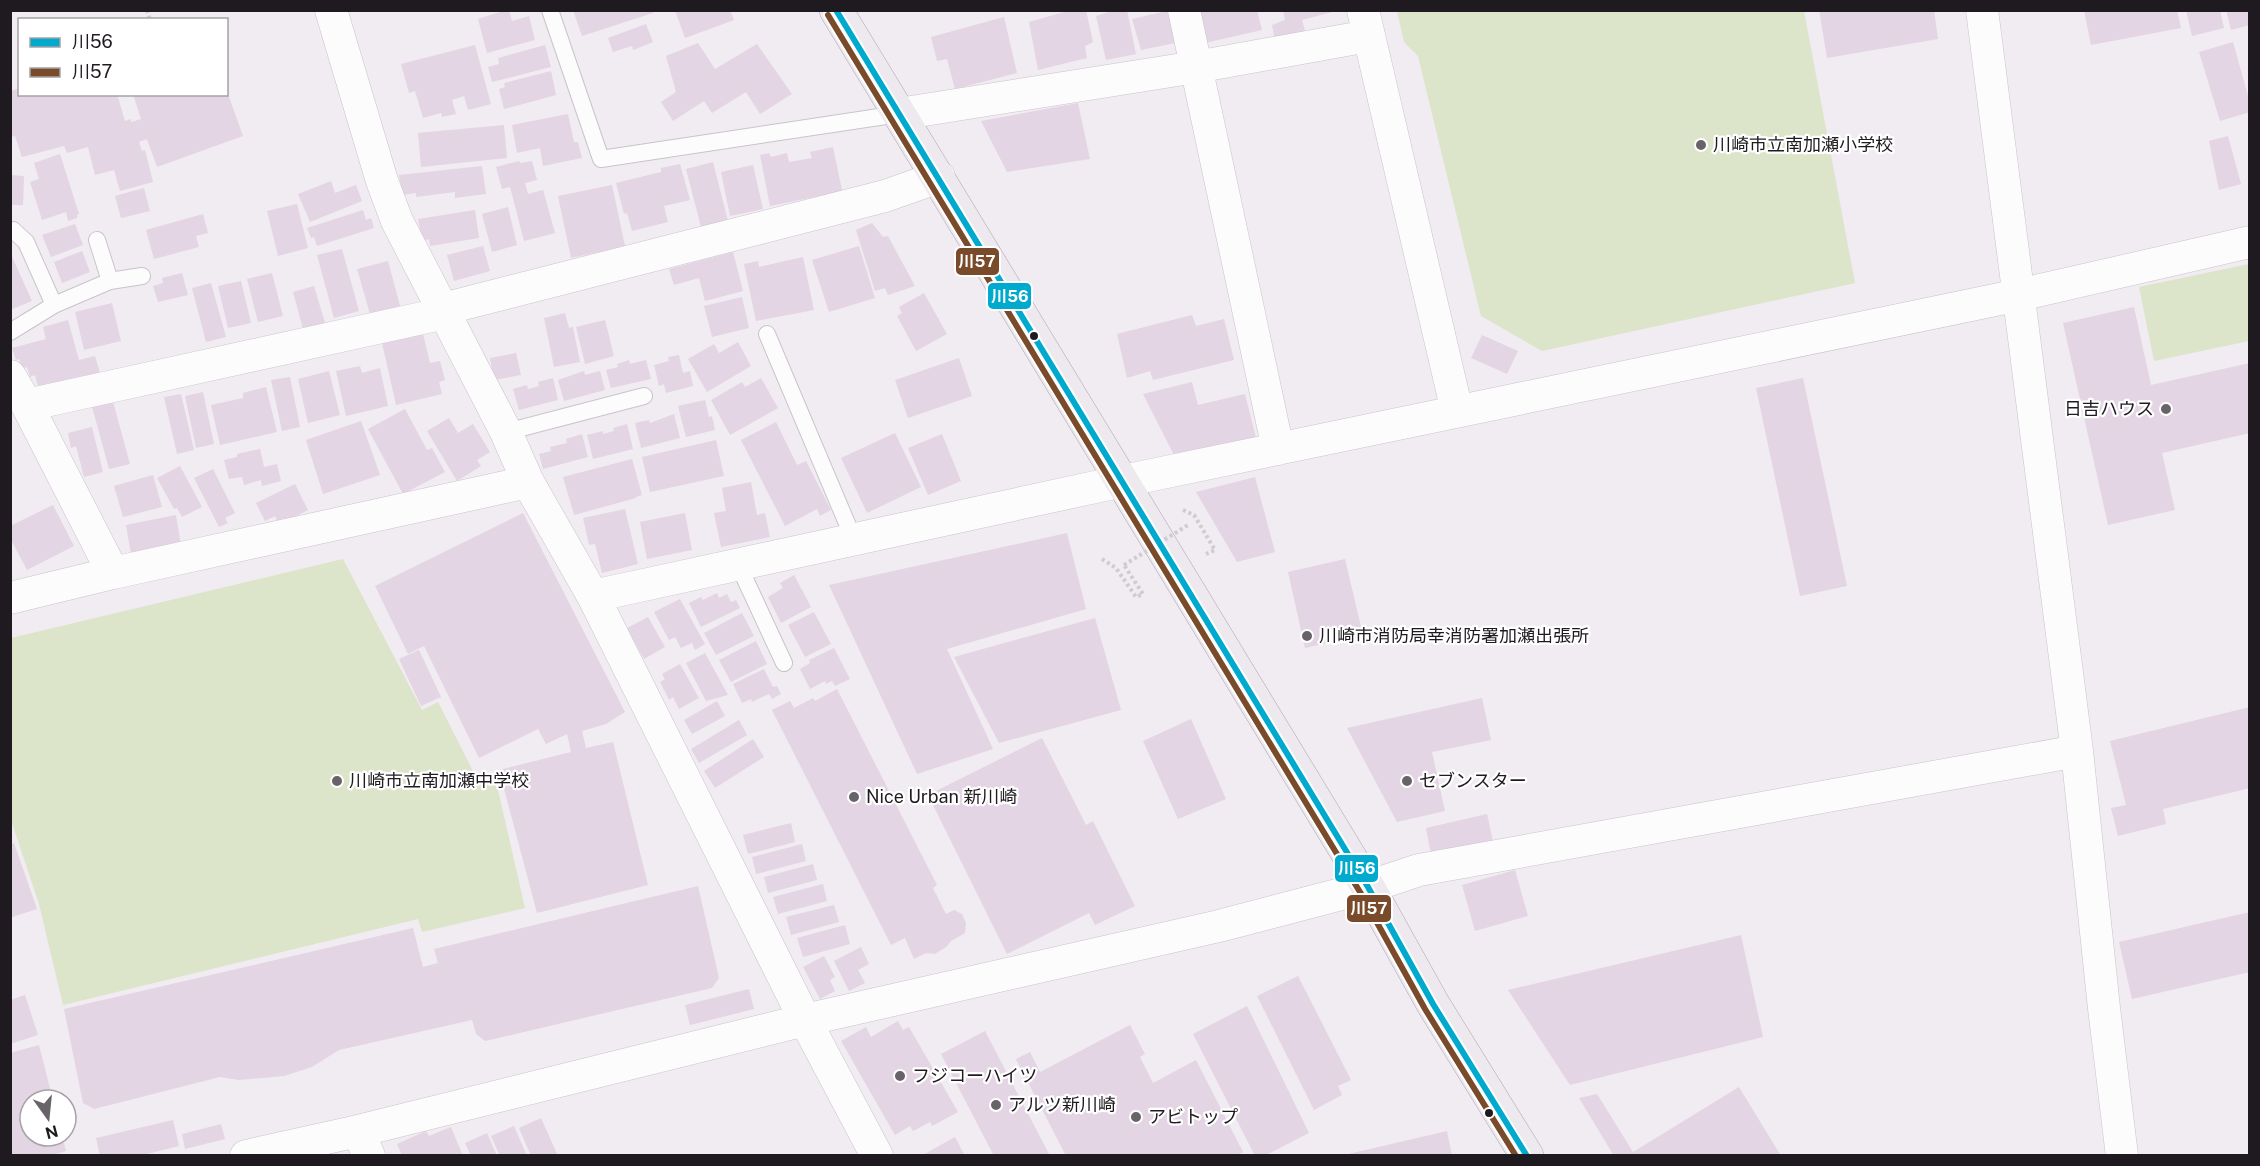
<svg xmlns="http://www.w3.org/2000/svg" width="2260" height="1166" viewBox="0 0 2260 1166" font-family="'Public Sans','Noto Sans JP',sans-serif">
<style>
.green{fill:#dce4c9}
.building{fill:#e3d5e4}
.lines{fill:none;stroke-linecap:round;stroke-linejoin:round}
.lane-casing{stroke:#c9c4c9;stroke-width:18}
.street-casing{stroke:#c9c4c9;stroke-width:33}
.primary-casing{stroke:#b0a8b3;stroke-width:34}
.path{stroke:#cecccf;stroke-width:4;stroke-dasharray:3 3;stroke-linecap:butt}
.lane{stroke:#fdfcfd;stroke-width:16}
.street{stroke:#fdfcfd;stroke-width:32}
.primary{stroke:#ede9ee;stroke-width:33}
.path-bridge{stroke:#cecccf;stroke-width:4;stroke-dasharray:3 3;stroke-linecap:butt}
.bus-1-casing{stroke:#fff;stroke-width:10}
.bus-2-casing{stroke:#fff;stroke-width:10}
.bus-1{stroke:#00a9ce;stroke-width:6}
.bus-2{stroke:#7a4b2a;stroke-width:6}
.poi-dot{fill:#686369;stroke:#fff;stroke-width:2}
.bus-dot{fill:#1f1a1f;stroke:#fff;stroke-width:2}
.labels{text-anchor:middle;stroke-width:4.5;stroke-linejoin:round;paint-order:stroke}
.poi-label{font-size:18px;fill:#1f1a1f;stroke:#fff;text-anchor:start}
.line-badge{stroke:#fff;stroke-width:2}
.badge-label{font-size:16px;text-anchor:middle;font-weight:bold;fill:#fff}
</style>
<rect width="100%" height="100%" fill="#f1ebf2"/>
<path class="green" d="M 1397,11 L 1804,11 L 1855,283 L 1542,351 L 1481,316 L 1418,56 L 1404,42 Z
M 2249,264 L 2249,341 L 2154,361 L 2139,287 Z
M 343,559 L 422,710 L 438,702 L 479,783 L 495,777 L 525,908 L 422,932 L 418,919 L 63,1005 L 39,904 L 11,820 L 11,638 Z"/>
<path class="building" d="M 506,10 L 509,10 L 512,21 L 529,16 L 535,40 L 487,53 L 478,19 Z
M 573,10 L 653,10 L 653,13 L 582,36 Z
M 675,10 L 730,10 L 734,20 L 685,38 Z
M 1071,10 L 1086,10 L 1093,42 L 1085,46 L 1087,58 L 1038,70 L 1029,22 Z
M 1115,10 L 1127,10 L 1136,54 L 1106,60 L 1096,16 Z
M 1171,10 L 1180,42 L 1141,50 L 1132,19 Z
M 1197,10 L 1257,10 L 1262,30 L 1205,43 Z
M 1283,10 L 1336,10 L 1336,11 L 1302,20 L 1305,31 L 1275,41 L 1272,25 L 1285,20 Z
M 1819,10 L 1934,10 L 1938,39 L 1827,58 Z
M 2084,10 L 2177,10 L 2181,28 L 2091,45 Z
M 2186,10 L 2220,10 L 2224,28 L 2192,36 Z
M 2226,10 L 2250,10 L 2250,25 L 2231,30 Z
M 1004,17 L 1017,73 L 955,89 L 947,59 L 937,61 L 931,37 Z
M 646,24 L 653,42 L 633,50 L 632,46 L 613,52 L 608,38 Z
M 2233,42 L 2250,103 L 2250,112 L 2220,121 L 2199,52 Z
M 698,43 L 715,69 L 757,44 L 792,94 L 760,114 L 746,92 L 712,113 L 704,101 L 673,121 L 661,102 L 676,92 L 666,56 Z
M 475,45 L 491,104 L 468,110 L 464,96 L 452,100 L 456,114 L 442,117 L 441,113 L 423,118 L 415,91 L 409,93 L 401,64 Z
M 545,45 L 551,67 L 492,82 L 488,67 L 499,64 L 498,58 Z
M 551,71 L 556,95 L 504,109 L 499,89 L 505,87 L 504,83 Z
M 20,88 L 20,94 L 117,94 L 125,121 L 131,119 L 131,122 L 141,119 L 133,94 L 228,94 L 243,136 L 157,167 L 147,139 L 139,142 L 142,151 L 145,150 L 153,182 L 120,191 L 114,170 L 95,175 L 88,147 L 67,153 L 64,146 L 22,157 L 15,136 L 10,137 L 10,91 Z
M 1078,103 L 1090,159 L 1007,172 L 981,121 Z
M 568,114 L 574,142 L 578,142 L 582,158 L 543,166 L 540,148 L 517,153 L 512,125 Z
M 504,125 L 507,158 L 421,167 L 418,133 Z
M 2228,136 L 2241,184 L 2219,190 L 2209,141 Z
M 833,147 L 843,195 L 825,198 L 824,195 L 770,206 L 760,155 L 769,153 L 771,157 L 787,153 L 789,162 L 812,158 L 810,152 Z
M 60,154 L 79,214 L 77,215 L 77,218 L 68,221 L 66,212 L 42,220 L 30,182 L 39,179 L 34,163 Z
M 519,161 L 520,163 L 532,161 L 537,180 L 525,183 L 528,194 L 543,190 L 555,233 L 524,241 L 510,187 L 502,189 L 496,167 Z
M 713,162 L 728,221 L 701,227 L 686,169 Z
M 680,164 L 690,200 L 664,206 L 668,222 L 632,231 L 627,213 L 624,214 L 616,183 L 661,172 L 661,168 Z
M 753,165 L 763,209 L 730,216 L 721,172 Z
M 482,166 L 486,194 L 455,198 L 455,192 L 416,197 L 416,193 L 402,195 L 399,175 Z
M 10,175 L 24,176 L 23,205 L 10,205 Z
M 331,181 L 335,193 L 356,185 L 362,201 L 310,222 L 298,194 Z
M 612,185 L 625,246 L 571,258 L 558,196 Z
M 144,188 L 150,211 L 121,218 L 115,196 Z
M 297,204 L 308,248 L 278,256 L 267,211 Z
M 508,207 L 517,245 L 492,252 L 482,214 Z
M 363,210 L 366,220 L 371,218 L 374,228 L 317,246 L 314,237 L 311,238 L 307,228 Z
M 475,210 L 479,238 L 430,246 L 429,239 L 422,241 L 418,219 Z
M 203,214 L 208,233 L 196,236 L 199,247 L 154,259 L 146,230 Z
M 872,223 L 883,237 L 888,236 L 915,286 L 888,295 L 885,288 L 875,291 L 856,230 Z
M 75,224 L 83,245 L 51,257 L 42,235 Z
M 483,246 L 490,271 L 454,281 L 447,255 Z
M 859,246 L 875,298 L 829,312 L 812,260 Z
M 342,249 L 359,311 L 334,318 L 317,255 Z
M 82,251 L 90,272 L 62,283 L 54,262 Z
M 10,252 L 32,301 L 10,310 Z
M 733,252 L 743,291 L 705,301 L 699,278 L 674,285 L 669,269 Z
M 803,257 L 814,310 L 756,321 L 744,264 L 758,261 L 759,267 Z
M 388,261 L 400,306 L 370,314 L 357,269 Z
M 182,273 L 188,295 L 158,302 L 153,286 L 163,283 L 162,278 Z
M 272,273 L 283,316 L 258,322 L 247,279 Z
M 241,281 L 251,323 L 228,328 L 218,286 Z
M 211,283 L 226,337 L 206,342 L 192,288 Z
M 314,286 L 325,323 L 303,329 L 293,292 Z
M 924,293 L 947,334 L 916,351 L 897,316 L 902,313 L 899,307 Z
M 742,297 L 749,328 L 712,337 L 704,306 Z
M 112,303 L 121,341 L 84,350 L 75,312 Z
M 2134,307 L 2151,385 L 2250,363 L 2250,433 L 2162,453 L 2175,510 L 2108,525 L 2063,323 Z
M 565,313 L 569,328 L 573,327 L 580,362 L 554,367 L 544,318 Z
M 1192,315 L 1196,326 L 1224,319 L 1234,360 L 1153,380 L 1150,371 L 1127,378 L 1117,334 Z
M 68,320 L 79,360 L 95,356 L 100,373 L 39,390 L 35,375 L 30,377 L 27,367 L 22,369 L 19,359 L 16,360 L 12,348 L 46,339 L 43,327 Z
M 605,320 L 614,356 L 585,364 L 576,327 Z
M 423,334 L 430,363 L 440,361 L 445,380 L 439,382 L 442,394 L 396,405 L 382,343 Z
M 1482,335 L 1518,351 L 1507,374 L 1471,358 Z
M 738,342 L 751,366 L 707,392 L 688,359 L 714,344 L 719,353 Z
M 516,353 L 521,375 L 494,380 L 490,358 Z
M 679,355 L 683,373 L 690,371 L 693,386 L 666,393 L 664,384 L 659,386 L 654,365 L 669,361 L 668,357 Z
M 959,358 L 972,396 L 908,418 L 895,380 Z
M 629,360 L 630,364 L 646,360 L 651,379 L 611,388 L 606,370 L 618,367 L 617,364 Z
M 360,366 L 362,373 L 380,368 L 388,406 L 346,416 L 336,371 Z
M 329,371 L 340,415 L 308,423 L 298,379 Z
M 584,371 L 585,375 L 600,371 L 605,390 L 564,401 L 558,380 Z
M 290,377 L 300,427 L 282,431 L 271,380 Z
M 553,378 L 558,400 L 519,410 L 513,389 L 527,385 L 528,389 L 539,386 L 538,382 Z
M 761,378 L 778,408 L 730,435 L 711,400 L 742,382 L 745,387 Z
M 1803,378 L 1847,586 L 1800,596 L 1756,388 Z
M 1192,382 L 1198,405 L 1245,394 L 1257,442 L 1176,459 L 1143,394 Z
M 266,387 L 277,432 L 220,445 L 211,405 L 243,398 L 243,393 Z
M 203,392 L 214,444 L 196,448 L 185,396 Z
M 181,394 L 194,450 L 177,454 L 164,397 Z
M 112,398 L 130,464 L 109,469 L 91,403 Z
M 705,400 L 709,417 L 712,416 L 715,430 L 686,437 L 678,406 Z
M 405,409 L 427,450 L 432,448 L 445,472 L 403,494 L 368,429 Z
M 674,414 L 680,438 L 641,448 L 635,423 L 649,420 L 650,423 Z
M 449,418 L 458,433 L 473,424 L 490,452 L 477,460 L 481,466 L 457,481 L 427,431 Z
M 361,421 L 380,475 L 323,494 L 306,440 Z
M 776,422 L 797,465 L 806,461 L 831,510 L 820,516 L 817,509 L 785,526 L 741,440 Z
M 627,424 L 633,449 L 593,459 L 587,435 L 603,431 L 603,434 L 614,431 L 613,428 Z
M 92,427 L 103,472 L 84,477 L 76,446 L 71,448 L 68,433 Z
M 895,433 L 921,487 L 867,513 L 841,458 Z
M 582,434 L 588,457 L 543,469 L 539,454 L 551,451 L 550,447 L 567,443 L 566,439 Z
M 942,434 L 961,481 L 928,495 L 908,448 Z
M 716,440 L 724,476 L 650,492 L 642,457 Z
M 260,449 L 264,467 L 277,464 L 281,481 L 262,486 L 261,480 L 244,485 L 242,477 L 229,479 L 224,460 L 237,457 L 237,454 Z
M 632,459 L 642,495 L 636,497 L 636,498 L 574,515 L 563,477 Z
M 180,466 L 202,507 L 182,517 L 177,508 L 174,509 L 157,478 Z
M 213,469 L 235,513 L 225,518 L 228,523 L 219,527 L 194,478 Z
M 153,475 L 162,507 L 123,517 L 114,486 Z
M 1255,477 L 1275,552 L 1237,562 L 1196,492 Z
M 751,482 L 757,515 L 765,513 L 770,537 L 721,547 L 714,513 L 726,511 L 722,488 Z
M 295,484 L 308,510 L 285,522 L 284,518 L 277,521 L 275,516 L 265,521 L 256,503 Z
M 53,505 L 74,546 L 27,570 L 10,538 L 10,526 Z
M 625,509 L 638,564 L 602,573 L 595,544 L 589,545 L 583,518 Z
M 523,513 L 625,712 L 606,724 L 582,731 L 586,748 L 613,742 L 648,885 L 537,913 L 499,770 L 571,752 L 567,734 L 546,744 L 538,729 L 479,758 L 424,646 L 408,654 L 375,586 Z
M 685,513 L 692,550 L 647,559 L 640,522 Z
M 176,515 L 181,545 L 131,554 L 126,525 Z
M 1067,533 L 1086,609 L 947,649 L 993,749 L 917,774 L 829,585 Z
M 1345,559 L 1363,635 L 1305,648 L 1288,572 Z
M 794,575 L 811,607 L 781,623 L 768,597 L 783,588 L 780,583 Z
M 717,593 L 719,598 L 727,594 L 731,602 L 736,600 L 740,608 L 701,627 L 689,603 L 701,597 L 703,600 Z
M 680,599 L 705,644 L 695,650 L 692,643 L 681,648 L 675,637 L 669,640 L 654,612 Z
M 814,612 L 831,644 L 805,657 L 788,625 Z
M 742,613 L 754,636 L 716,655 L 704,633 Z
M 648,617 L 665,647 L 644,659 L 627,628 Z
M 1095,618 L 1121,710 L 999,743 L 954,657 Z
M 756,641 L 767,664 L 731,682 L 719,660 Z
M 834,648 L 850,679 L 835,686 L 832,681 L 826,684 L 825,681 L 810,689 L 800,669 L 810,663 L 809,660 Z
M 419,650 L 441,697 L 421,706 L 399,659 Z
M 705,653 L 728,695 L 706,701 L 686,663 Z
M 680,664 L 699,698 L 679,709 L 673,697 L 669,700 L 660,682 L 665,679 L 662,674 Z
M 764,669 L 773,687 L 777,686 L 781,694 L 772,699 L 769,694 L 752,702 L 751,699 L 742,703 L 733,684 Z
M 837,689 L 937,885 L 933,888 L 946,914 L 954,910 L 962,914 L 966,923 L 965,933 L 951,941 L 946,947 L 935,954 L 926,953 L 914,959 L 905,938 L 891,945 L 772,710 L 790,701 L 794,708 L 813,698 L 815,701 Z
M 1482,698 L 1491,740 L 1432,752 L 1445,811 L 1397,822 L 1347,728 Z
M 717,701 L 725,716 L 692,734 L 684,720 Z
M 2250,707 L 2250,788 L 2163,809 L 2166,824 L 2118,836 L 2111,808 L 2126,805 L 2110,741 Z
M 1191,719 L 1226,799 L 1178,819 L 1143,741 Z
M 739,720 L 747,735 L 699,763 L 691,749 Z
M 1042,738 L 1086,825 L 1093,821 L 1135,906 L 1095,925 L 1089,913 L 1007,954 L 928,795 Z
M 753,739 L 764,757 L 715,788 L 704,771 Z
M 1487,814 L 1494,846 L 1432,860 L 1426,828 Z
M 791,823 L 795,842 L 748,854 L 743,835 Z
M 14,843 L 37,909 L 12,917 L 10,845 Z
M 802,844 L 806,861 L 756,874 L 752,857 Z
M 813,864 L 817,880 L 768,893 L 764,877 Z
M 1515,870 L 1528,916 L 1475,931 L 1462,885 Z
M 823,884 L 827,901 L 778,914 L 773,897 Z
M 698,886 L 719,978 L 712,988 L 485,1041 L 476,1034 L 472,1020 L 339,1050 L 312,1067 L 284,1076 L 239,1080 L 220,1077 L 94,1109 L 83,1103 L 64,1009 L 413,928 L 423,967 L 438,963 L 434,949 Z
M 834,905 L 839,922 L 791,935 L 786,917 Z
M 2250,912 L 2250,972 L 2132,999 L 2119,942 Z
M 845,925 L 850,944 L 803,957 L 797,938 Z
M 1741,935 L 1763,1037 L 1570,1085 L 1508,990 Z
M 861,947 L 869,964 L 858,970 L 865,983 L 849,991 L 834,961 Z
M 824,956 L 835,977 L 830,980 L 835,991 L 820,999 L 803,967 Z
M 1298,976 L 1351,1080 L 1338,1086 L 1342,1095 L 1314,1110 L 1257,996 Z
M 749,989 L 754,1009 L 690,1025 L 685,1005 Z
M 25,995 L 38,1035 L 10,1044 L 10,1000 Z
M 1247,1006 L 1309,1133 L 1264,1156 L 1255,1156 L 1193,1034 Z
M 898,1021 L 903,1030 L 909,1027 L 958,1112 L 932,1126 L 930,1122 L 913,1131 L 910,1126 L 895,1135 L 841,1041 L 866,1027 L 871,1037 Z
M 1130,1025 L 1145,1054 L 1140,1057 L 1153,1083 L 1196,1060 L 1243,1152 L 1236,1156 L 1066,1156 L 1016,1059 L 1030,1052 L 1040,1072 Z
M 985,1031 L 1050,1156 L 994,1156 L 941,1054 Z
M 39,1045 L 53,1100 L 30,1100 L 30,1136 L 62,1136 L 66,1151 L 49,1156 L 10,1156 L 10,1053 Z
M 1739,1087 L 1781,1156 L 1614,1156 L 1579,1098 L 1597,1094 L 1633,1152 Z
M 541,1118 L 558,1156 L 531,1156 L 519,1128 Z
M 173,1120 L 179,1146 L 139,1156 L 100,1156 L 96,1138 Z
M 221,1124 L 225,1139 L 185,1149 L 182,1134 Z
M 514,1126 L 527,1156 L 500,1156 L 491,1136 Z
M 451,1127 L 463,1156 L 402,1156 L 397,1144 L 426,1131 L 429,1136 Z
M 1447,1131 L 1452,1156 L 1344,1156 L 1344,1155 Z
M 487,1133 L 497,1156 L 471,1156 L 465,1143 Z
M 955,1137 L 965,1156 L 921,1156 Z"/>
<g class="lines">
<g class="lane-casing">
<path id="lane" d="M 550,10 L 601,159 L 899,114
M 10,231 L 13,230 L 26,242 L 54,305 L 10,332
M 97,240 L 110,281
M 54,305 L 110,281 L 142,276
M 767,334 L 854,540
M 506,432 L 644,396
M 738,564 L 784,663"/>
</g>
<g class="street-casing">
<path id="street" d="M 331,10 L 382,181 L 397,221 L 506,432 L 528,482 L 593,596 L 805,1020 L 877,1156
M 1184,10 L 1278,449
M 1363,10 L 1457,411
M 1982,10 L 2077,751 L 2104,1008 L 2122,1156
M 899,114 L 1196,67 L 1368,36
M 443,309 L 885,196 L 939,177
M 10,376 L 27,405 L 113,573
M 27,405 L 445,313
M 593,596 L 1123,481 L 2019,295 L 2250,242
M 10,598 L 113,573 L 528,482
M 358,1131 L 369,1156
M 246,1156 L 358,1131 L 805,1020 L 1219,926 L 1368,887 L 1419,870 L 2077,751"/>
</g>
<g class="primary-casing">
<path id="primary" d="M 836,10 L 1368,887 L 1433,1004 L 1527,1156"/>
</g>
<path class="path" d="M 147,10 L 150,20
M 1183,510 L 1194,515 L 1215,550 L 1206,554
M 1102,559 L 1116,568 L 1136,597 L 1143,594 L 1124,565"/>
<use href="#lane" class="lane"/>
<use href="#street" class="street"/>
<use href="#primary" class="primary"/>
<path class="path-bridge" d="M 1124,565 L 1188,525"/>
<g class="bus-1-casing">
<path id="bus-1" d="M 836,10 L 1368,887 L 1433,1004 L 1527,1156"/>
</g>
<g class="bus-2-casing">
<path id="bus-2" d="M 828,15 L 1360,892 L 1425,1009 L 1516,1156"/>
</g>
<use href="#bus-1" class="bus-1"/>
<use href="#bus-2" class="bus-2"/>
</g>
<g class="poi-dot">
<circle cx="1701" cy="145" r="6"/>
<circle cx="2166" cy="409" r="6"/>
<circle cx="1307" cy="636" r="6"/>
<circle cx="337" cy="781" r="6"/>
<circle cx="1407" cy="781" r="6"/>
<circle cx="854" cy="797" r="6"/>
<circle cx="900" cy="1076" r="6"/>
<circle cx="996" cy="1105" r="6"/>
<circle cx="1136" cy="1117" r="6"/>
</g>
<g class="bus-dot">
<circle cx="1034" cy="336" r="5"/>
<circle cx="1489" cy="1113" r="5"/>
</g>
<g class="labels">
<g class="poi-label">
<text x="1713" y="151">川崎市立南加瀬小学校</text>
<text x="2154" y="415" text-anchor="end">日吉ハウス</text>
<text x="1319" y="642">川崎市消防局幸消防署加瀬出張所</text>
<text x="349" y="787">川崎市立南加瀬中学校</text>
<text x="1419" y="787">セブンスター</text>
<text x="866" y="803">Nice Urban 新川崎</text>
<text x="912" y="1082">フジコーハイツ</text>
<text x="1008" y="1111">アルツ新川崎</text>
<text x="1148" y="1123">アビトップ</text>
</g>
</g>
<g class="line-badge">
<rect x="955" y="247" width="45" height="29" rx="6" fill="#7a4b2a"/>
<rect x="987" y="282" width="45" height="28" rx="6" fill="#00a9ce"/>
<rect x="1334" y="854" width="45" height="29" rx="6" fill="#00a9ce"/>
<rect x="1346" y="894" width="46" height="29" rx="6" fill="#7a4b2a"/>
</g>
<g class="badge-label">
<text x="977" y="267">川57</text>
<text x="1010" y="302">川56</text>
<text x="1357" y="874">川56</text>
<text x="1369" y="914">川57</text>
</g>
<rect width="2260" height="1166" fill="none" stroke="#1f1a1f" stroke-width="24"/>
<rect x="18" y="18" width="210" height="78" fill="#ffffff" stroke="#a5a3a5" stroke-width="1.5"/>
<rect x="30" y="38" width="30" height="9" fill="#00a9ce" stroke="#a5a3a5" stroke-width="1.5"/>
<text x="72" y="48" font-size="18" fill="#1f1a1f">川56</text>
<rect x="30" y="68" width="30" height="9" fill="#7a4b2a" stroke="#a5a3a5" stroke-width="1.5"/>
<text x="72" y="78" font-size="18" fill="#1f1a1f">川57</text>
<g transform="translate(48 1118) rotate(165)"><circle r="28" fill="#ffffff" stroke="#a5a3a5" stroke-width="1.5"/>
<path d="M0-4.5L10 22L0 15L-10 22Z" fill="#686369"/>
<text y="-9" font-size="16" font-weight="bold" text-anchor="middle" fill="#1f1a1f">N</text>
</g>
</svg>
